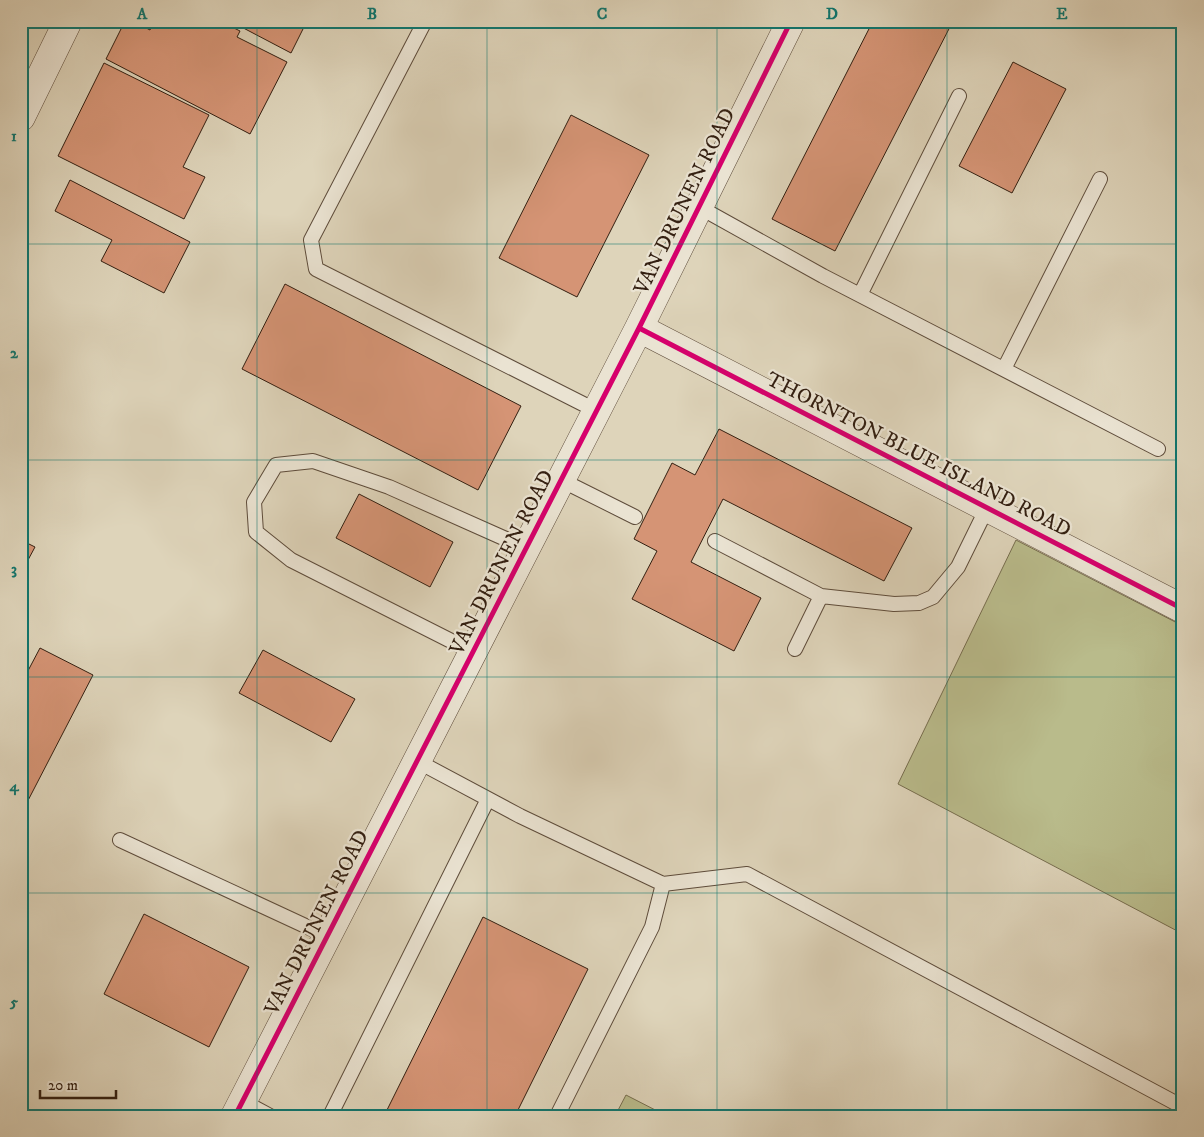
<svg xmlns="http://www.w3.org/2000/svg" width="1204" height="1137" viewBox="0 0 1204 1137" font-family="'IM FELL DW Pica',serif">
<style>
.green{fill:#b9bb8b;stroke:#766d4e}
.building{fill:#d59475;stroke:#331f11}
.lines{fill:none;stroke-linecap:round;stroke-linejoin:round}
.service-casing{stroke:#5e4c3b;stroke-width:16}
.minor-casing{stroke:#5e4c3b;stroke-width:29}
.service{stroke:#eae3d2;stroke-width:14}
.minor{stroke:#eae3d2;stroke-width:28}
.cycleway-casing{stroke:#eae3d2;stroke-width:8}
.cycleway{stroke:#d6006c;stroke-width:5}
.grid{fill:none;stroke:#0f766e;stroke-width:1;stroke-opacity:0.55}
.labels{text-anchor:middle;stroke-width:4.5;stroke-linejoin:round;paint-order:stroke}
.street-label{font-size:21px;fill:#331f11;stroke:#eae3d2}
.neatline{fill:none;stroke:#0f766e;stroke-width:2}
.grid-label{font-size:16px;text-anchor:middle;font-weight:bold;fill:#0f766e}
</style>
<rect width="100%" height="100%" fill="#ded4ba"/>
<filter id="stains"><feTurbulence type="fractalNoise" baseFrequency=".004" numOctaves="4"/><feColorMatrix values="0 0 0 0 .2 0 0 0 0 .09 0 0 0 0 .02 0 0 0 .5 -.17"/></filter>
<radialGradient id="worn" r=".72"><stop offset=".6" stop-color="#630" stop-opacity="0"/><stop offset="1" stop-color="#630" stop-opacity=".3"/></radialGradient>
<path class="green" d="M 1016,540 L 1183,626 L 1183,934 L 898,784 Z
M 626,1095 L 667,1116 L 615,1116 Z"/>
<path class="building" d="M 125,21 L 133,21 L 150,30 L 154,21 L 220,21 L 240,31 L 237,37 L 287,62 L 250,134 L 106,59 Z
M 230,21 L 307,21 L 291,53 Z
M 873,21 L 953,21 L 835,251 L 772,219 Z
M 1013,62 L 1066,89 L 1012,193 L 959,166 Z
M 104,63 L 209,115 L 183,167 L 205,177 L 184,219 L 58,156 Z
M 571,115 L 649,155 L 577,297 L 499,258 Z
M 70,180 L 190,242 L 164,293 L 101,261 L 112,240 L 55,211 Z
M 285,284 L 521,406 L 478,490 L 242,369 Z
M 719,429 L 912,528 L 884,581 L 723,499 L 691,562 L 761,598 L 734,651 L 632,599 L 657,551 L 634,539 L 672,463 L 695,475 Z
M 359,494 L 453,542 L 430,587 L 336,538 Z
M 21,540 L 35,547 L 21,573 Z
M 40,648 L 93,675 L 21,814 L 21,684 Z
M 263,650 L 355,699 L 331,742 L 239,693 Z
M 144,914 L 249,967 L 209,1047 L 104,994 Z
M 483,917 L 588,969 L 515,1116 L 384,1116 Z"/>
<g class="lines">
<g class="service-casing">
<path id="service" d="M 425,21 L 311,240 L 316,269 L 597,411
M 699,207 L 823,276 L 1158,449
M 860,295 L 959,96
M 1004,369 L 1100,179
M 561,480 L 635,517
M 715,541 L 821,596 L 894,604 L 919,603 L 933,597 L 958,567 L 987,508
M 795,649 L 821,596
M 473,652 L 291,560 L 256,532 L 254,502 L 276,465 L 313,461 L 389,487 L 526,548
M 417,761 L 520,816 L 663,884 L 652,927 L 557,1116
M 120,840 L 327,936
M 663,884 L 747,874 L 1183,1107
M 242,1101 L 270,1116
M 330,1116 L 488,799"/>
</g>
<g class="minor-casing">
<path id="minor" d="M 21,117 L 68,21
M 639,328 L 1183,609
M 235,1116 L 639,328 L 791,21"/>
</g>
<use href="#service" class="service"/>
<use href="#minor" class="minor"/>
<g class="cycleway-casing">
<path id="cycleway" d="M 639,328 L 1183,609
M 235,1116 L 639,328 L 791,21"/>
</g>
<use href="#cycleway" class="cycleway"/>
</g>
<path class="grid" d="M 257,21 L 257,1116M 487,21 L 487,1116M 717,21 L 717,1116M 947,21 L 947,1116M 21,244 L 1183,244M 21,460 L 1183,460M 21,677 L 1183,677M 21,893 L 1183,893"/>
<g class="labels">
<g class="street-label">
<text transform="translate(684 201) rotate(-64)" y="7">VAN DRUNEN ROAD</text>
<text transform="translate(919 454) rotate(27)" y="7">THORNTON BLUE ISLAND ROAD</text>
<text transform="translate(501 562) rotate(-63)" y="7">VAN DRUNEN ROAD</text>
<text transform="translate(316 922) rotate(-63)" y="7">VAN DRUNEN ROAD</text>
</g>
</g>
<rect width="1204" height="1137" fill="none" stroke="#ded4ba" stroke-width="55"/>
<path d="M40 1090v8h76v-8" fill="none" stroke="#331f11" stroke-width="2.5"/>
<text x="48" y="1090" font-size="15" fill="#331f11" stroke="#eae3d2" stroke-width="4" paint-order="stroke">20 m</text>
<rect x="28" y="28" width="1148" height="1082" class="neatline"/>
<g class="grid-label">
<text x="142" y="19">A</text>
<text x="372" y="19">B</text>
<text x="602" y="19">C</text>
<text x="832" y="19">D</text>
<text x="1062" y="19">E</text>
<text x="14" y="141">1</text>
<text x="14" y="358">2</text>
<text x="14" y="574">3</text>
<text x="14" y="791">4</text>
<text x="14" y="1007">5</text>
</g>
<rect width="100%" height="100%" filter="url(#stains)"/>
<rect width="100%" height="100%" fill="url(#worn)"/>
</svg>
